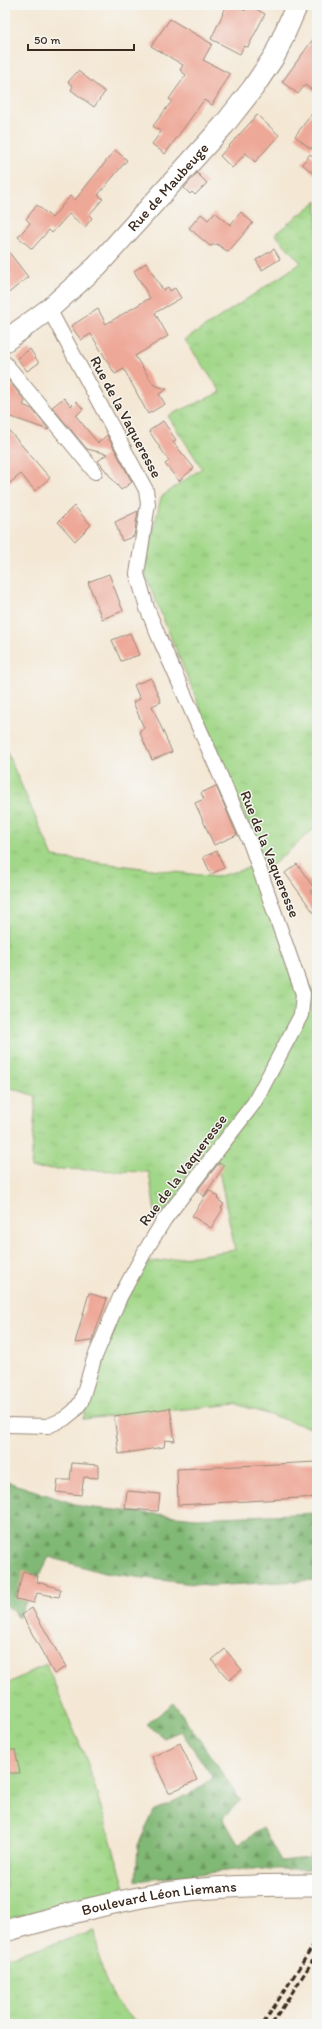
<svg xmlns="http://www.w3.org/2000/svg" width="322" height="2029" viewBox="0 0 322 2029" font-family="Itim,sans-serif">
<style>
.grass{fill:url(#grass-tufts);stroke:#6e8053}
.forest{fill:url(#forest-firs);stroke:#5e7149}
.building{fill:#eea898}
.lines{fill:none;stroke-linecap:round;stroke-linejoin:round}
.street-casing{stroke:#98897a;stroke-width:16}
.secondary-casing{stroke:#98897a;stroke-width:23}
.street{stroke:#fff;stroke-width:14}
.secondary{stroke:#fff;stroke-width:21}
.rail{stroke:#3b2a1e;stroke-width:3;stroke-dasharray:6 3;stroke-linecap:butt}
.labels{text-anchor:middle;stroke-width:3;stroke-linejoin:round;paint-order:stroke}
.street-label{font-size:15px;fill:#3b2a1e;stroke:#f6f6f2}
</style>
<defs>
<pattern id="grass-tufts" width="24" height="20" patternUnits="userSpaceOnUse"><rect width="24" height="20" fill="#a1d788"/><path d="M3 7l-1-3M5 7V3M7 7l1-3M15 17l-1-3M17 17v-4M19 17l1-3" fill="none" stroke="#8cb975"/></pattern>
<pattern id="forest-firs" width="22" height="20" patternUnits="userSpaceOnUse"><rect width="22" height="20" fill="#80b874"/><path d="M5 1l3.5 6h-7zM16 11l3.5 6h-7z" fill="#6a965f"/></pattern>
</defs>
<rect width="100%" height="100%" fill="#f6f6f2"/>
<filter id="ink" filterUnits="userSpaceOnUse"><feTurbulence type="fractalNoise" baseFrequency=".025" numOctaves="2"/><feDisplacementMap in="SourceGraphic" scale="8" xChannelSelector="R" yChannelSelector="G"/><feConvolveMatrix kernelMatrix="1 2 1 2 8 2 1 2 1" color-interpolation-filters="sRGB"/></filter>
<filter id="wash" filterUnits="userSpaceOnUse"><feTurbulence type="fractalNoise" baseFrequency=".012" numOctaves="4" result="noise"/><feDisplacementMap in="SourceGraphic" scale="16" xChannelSelector="R" yChannelSelector="G"/><feGaussianBlur stdDeviation="0.9" result="paint"/><feColorMatrix in="noise" values="0 0 0 0 0 0 0 0 0 0 0 0 0 0 0 0 0 1.4 0 .05"/><feComposite in="paint" operator="in"/></filter>
<g filter="url(#wash)">
<rect width="100%" height="100%" fill="#f4e8d5"/>
<path class="grass" d="M 317,201 L 317,826 L 267,870 L 144,572 L 161,497 L 202,468 L 168,416 L 221,392 L 185,340 L 301,263 L 275,234 Z
M 5,748 L 53,857 L 216,877 L 252,867 L 313,992 L 317,988 L 317,1430 L 236,1404 L 83,1419 L 108,1334 L 146,1263 L 235,1250 L 217,1161 L 156,1219 L 149,1172 L 31,1168 L 36,1096 L 5,1086 Z
M 46,1664 L 88,1764 L 126,1891 L 5,1919 L 5,1685 Z
M 95,1931 C 101,1970 105,1997 139,2024 L 5,2024 L 5,1958 Z"/>
<path class="forest" d="M 5,1481 L 84,1507 L 197,1518 L 317,1513 L 317,1580 L 209,1586 L 104,1573 L 49,1557 L 18,1618 L 5,1603 Z
M 174,1703 L 241,1800 L 223,1818 L 238,1844 L 263,1828 L 281,1861 L 308,1858 L 317,1848 L 317,1869 L 244,1869 L 136,1881 L 138,1845 L 154,1811 L 195,1791 L 213,1778 L 181,1731 L 164,1738 L 147,1724 Z"/>
<g id="blocks">
<path class="building" d="M 227,5 L 233,5 L 245,11 L 249,5 L 265,14 L 248,47 L 244,46 L 240,54 L 211,39 Z
M 170,19 L 212,44 L 203,60 L 230,74 L 212,105 L 204,100 L 165,154 L 152,144 L 161,132 L 153,126 L 172,101 L 169,99 L 186,75 L 180,70 L 183,65 L 151,46 Z
M 317,34 L 317,94 L 305,85 L 298,94 L 282,82 Z
M 78,71 L 105,92 L 94,107 L 71,90 L 73,86 L 68,82 Z
M 317,107 L 317,141 L 311,149 L 295,136 Z
M 257,115 L 279,135 L 255,162 L 246,153 L 232,168 L 220,156 Z
M 115,150 L 127,160 L 98,195 L 103,199 L 89,215 L 92,218 L 85,227 L 69,214 L 52,233 L 49,230 L 32,249 L 18,237 L 30,223 L 26,219 L 37,205 L 52,218 L 70,196 L 75,200 Z
M 310,154 L 317,160 L 317,176 L 302,164 Z
M 197,173 L 207,183 L 195,195 L 192,192 L 190,194 L 184,188 Z
M 215,212 L 230,225 L 241,212 L 253,223 L 228,252 L 217,244 L 210,246 L 189,228 L 201,214 L 208,220 Z
M 5,247 L 28,277 L 5,296 Z
M 274,249 L 280,259 L 262,270 L 256,260 Z
M 146,263 L 163,290 L 168,287 L 170,291 L 175,288 L 181,298 L 155,313 L 168,336 L 135,356 L 154,385 L 167,389 L 159,394 L 165,404 L 148,414 L 124,369 L 115,374 L 91,334 L 81,340 L 71,326 L 98,309 L 106,324 L 150,298 L 134,271 Z
M 30,349 L 39,363 L 27,371 L 17,358 Z
M 5,376 L 25,401 L 23,405 L 32,409 L 49,430 L 5,415 Z
M 64,398 L 71,406 L 76,401 L 83,409 L 76,416 L 98,443 L 107,435 L 132,482 L 121,490 L 98,461 L 107,454 L 87,449 L 52,407 Z
M 163,421 L 176,440 L 173,442 L 194,468 L 179,481 L 165,464 L 169,461 L 149,431 Z
M 5,426 L 50,478 L 35,491 L 21,474 L 5,487 Z
M 74,506 L 91,525 L 75,541 L 58,522 Z
M 138,511 L 134,536 L 122,541 L 115,522 Z
M 109,574 L 123,611 L 102,619 L 88,582 Z
M 130,633 L 139,655 L 121,661 L 112,640 Z
M 151,678 L 161,702 L 152,706 L 172,752 L 152,760 L 139,731 L 144,728 L 133,702 L 140,699 L 134,685 Z
M 216,786 L 237,835 L 214,845 L 195,803 L 204,799 L 201,793 Z
M 217,851 L 224,868 L 211,874 L 203,857 Z
M 297,864 L 314,888 L 310,891 L 317,898 L 317,917 L 285,873 Z
M 219,1163 L 224,1166 L 204,1196 L 197,1191 Z
M 209,1190 L 219,1197 L 217,1199 L 224,1204 L 221,1208 L 223,1209 L 211,1228 L 192,1216 Z
M 89,1293 L 107,1299 L 92,1341 L 75,1343 Z
M 170,1408 L 175,1441 L 165,1440 L 164,1447 L 119,1454 L 114,1416 Z
M 317,1462 L 317,1497 L 178,1505 L 177,1469 Z
M 72,1463 L 98,1465 L 98,1478 L 84,1477 L 81,1495 L 56,1492 L 58,1480 L 70,1480 Z
M 127,1491 L 160,1494 L 158,1511 L 125,1509 Z
M 23,1571 L 38,1576 L 37,1582 L 61,1589 L 59,1597 L 37,1593 L 34,1603 L 16,1599 Z
M 32,1608 L 66,1667 L 54,1674 L 22,1615 Z
M 225,1649 L 242,1670 L 229,1680 L 212,1660 Z
M 180,1743 L 197,1780 L 169,1793 L 152,1757 Z
M 5,1750 L 15,1750 L 20,1773 L 5,1773 Z"/>
</g>
</g>
<g filter="url(#ink)">
<use href="#blocks" fill-opacity="0" stroke="#98897a" stroke-width="1"/>
<g class="lines">
<g class="street-casing">
<path id="street" d="M 5,363 L 95,472
M 5,1425 L 48,1426 L 64,1419 L 74,1411 L 81,1402 L 94,1359 L 120,1297 L 144,1253 L 164,1220 L 254,1103 L 301,1015 L 303,994 L 251,845 L 158,635 L 147,608 L 137,574 L 148,504 L 146,490 L 49,309"/>
</g>
<g class="secondary-casing">
<g id="secondary">
<path id="s1" d="M 5,341 L 49,309 L 97,266 L 224,125 L 253,88 L 275,55 L 297,5"/>
<path id="s2" d="M 5,1931 C 56,1917 107,1903 159,1894 C 211,1886 264,1885 317,1885"/>
</g>
</g>
<use href="#street" class="street"/>
<use href="#secondary" class="secondary"/>
<path class="rail" d="M 263,2024 L 317,1940
M 272,2024 L 317,1954"/>
</g>
</g>
<g class="labels">
<g class="street-label">
<text dy="5" stroke="none"><textPath href="#s1" startOffset="225">Rue de Maubeuge</textPath></text>
<text transform="translate(126 417) rotate(62)" y="5">Rue de la Vaqueresse</text>
<text transform="translate(270 854) rotate(68)" y="5">Rue de la Vaqueresse</text>
<text transform="translate(183 1170) rotate(-53)" y="5">Rue de la Vaqueresse</text>
<text dy="5" stroke="none"><textPath href="#s2" startOffset="158">Boulevard Léon Liemans</textPath></text>
</g>
</g>
<rect width="322" height="2029" fill="none" stroke="#f6f6f2" stroke-width="20"/>
<path d="M28 44v6h106v-6" fill="none" stroke="#3b2a1e" stroke-width="2"/>
<text x="34" y="44" font-size="12" fill="#3b2a1e" stroke="#f6f6f2" stroke-width="3" paint-order="stroke">50 m</text>
</svg>
